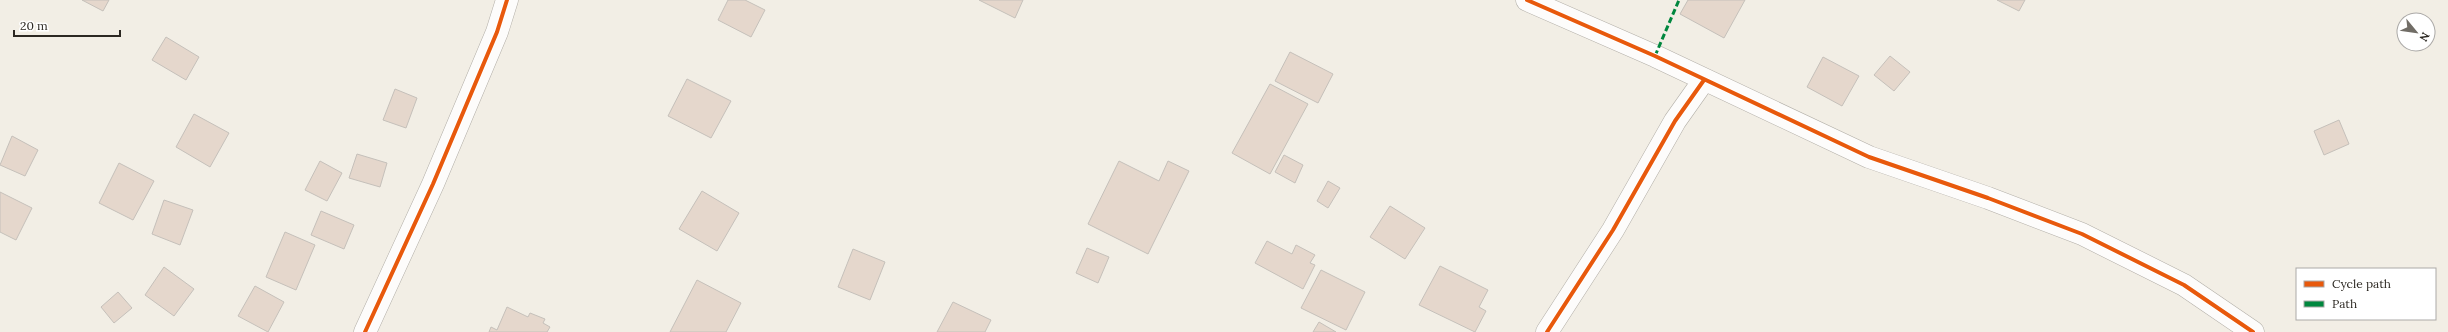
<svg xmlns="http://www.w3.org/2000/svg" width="2448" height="332" viewBox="0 0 2448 332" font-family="Lora,serif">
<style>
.building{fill:#e5d7cc;stroke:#c5c0ba}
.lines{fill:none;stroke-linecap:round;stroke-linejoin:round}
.minor-casing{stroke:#b2aea7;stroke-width:23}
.minor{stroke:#fdfcfb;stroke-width:22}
.quiet{stroke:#00873e;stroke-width:3;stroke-dasharray:6 3;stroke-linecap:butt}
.cycleway-casing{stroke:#fff;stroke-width:6}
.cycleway{stroke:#e8590c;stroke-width:4}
</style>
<rect width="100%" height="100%" fill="#f2eee5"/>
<path class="building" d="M 82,0 L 109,0 L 103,11 Z
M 728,0 L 745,0 L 765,10 L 751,37 L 718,20 Z
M 979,0 L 1023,0 L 1015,18 Z
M 1688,0 L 1745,0 L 1724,38 L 1680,14 Z
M 1997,0 L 2025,0 L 2019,11 Z
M 166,37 L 199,57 L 186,80 L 152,60 Z
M 1290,52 L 1333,74 L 1318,103 L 1275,81 Z
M 1890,56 L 1910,72 L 1894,91 L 1874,75 Z
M 1823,57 L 1859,76 L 1842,106 L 1807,87 Z
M 687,79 L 731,101 L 711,138 L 668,116 Z
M 1270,84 L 1308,104 L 1270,174 L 1232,153 Z
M 395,89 L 417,98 L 406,128 L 383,120 Z
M 194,114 L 229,133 L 210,167 L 176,147 Z
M 2339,120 L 2349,144 L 2324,155 L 2314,131 Z
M 12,136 L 38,150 L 25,176 L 0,165 Z
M 357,154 L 387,163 L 380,187 L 349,178 Z
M 1284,155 L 1303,165 L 1295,183 L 1275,172 Z
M 320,161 L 342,173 L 327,201 L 305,190 Z
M 1119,161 L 1159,181 L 1168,161 L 1189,171 L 1148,254 L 1088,224 Z
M 119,163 L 154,181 L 133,220 L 99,203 Z
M 1328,181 L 1340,188 L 1328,208 L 1317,201 Z
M 702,191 L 739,213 L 717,251 L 679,229 Z
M 0,192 L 32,208 L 16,240 L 0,232 Z
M 164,200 L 193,210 L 180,245 L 152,234 Z
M 1390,206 L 1425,228 L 1405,259 L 1370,237 Z
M 321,211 L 354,225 L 344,249 L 311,235 Z
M 285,232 L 315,245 L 296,290 L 266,277 Z
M 1267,241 L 1292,254 L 1296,245 L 1315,255 L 1310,263 L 1315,265 L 1303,289 L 1255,263 Z
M 1087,248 L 1109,257 L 1098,283 L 1076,273 Z
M 853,249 L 885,262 L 870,300 L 838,287 Z
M 1440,266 L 1488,290 L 1479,307 L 1486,311 L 1475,332 L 1419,305 Z
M 164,267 L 194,289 L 174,316 L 145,295 Z
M 1321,270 L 1365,292 L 1346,330 L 1301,308 Z
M 697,280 L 741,303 L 726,332 L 670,332 Z
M 255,286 L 284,302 L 268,332 L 238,316 Z
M 118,292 L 132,308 L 114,323 L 101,307 Z
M 953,302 L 991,320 L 985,332 L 937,332 Z
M 507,307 L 528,317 L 530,313 L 545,319 L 543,323 L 550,327 L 547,332 L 489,332 L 491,327 L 497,330 Z
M 1319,322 L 1336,332 L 1313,332 Z"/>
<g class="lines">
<g class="minor-casing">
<path id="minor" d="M 1527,0 L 1655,56 L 1869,157 L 1988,198 L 2082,234 L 2184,285 L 2253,332
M 365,332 L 433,184 L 497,32 L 507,0
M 1547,332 L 1613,230 L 1675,121 L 1704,80"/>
</g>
<use href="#minor" class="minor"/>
<path class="quiet" d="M 1655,56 L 1679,0"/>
<g class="cycleway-casing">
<path id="cycleway" d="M 1527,0 L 1655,56 L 1869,157 L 1988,198 L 2082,234 L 2184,285 L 2253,332
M 365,332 L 433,184 L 497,32 L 507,0
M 1547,332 L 1613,230 L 1675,121 L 1704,80"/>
</g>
<use href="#cycleway" class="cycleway"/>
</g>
<rect x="2296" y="268" width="140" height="52" fill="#ffffff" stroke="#aba9a7"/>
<rect x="2304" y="281" width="20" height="6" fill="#e8590c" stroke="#aba9a7"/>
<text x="2332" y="288" font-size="12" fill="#2c2822">Cycle path</text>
<rect x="2304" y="301" width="20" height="6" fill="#00873e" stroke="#aba9a7"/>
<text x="2332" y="308" font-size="12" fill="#2c2822">Path</text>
<g transform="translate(2416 32) rotate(119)"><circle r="19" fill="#ffffff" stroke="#aba9a7"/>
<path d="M0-3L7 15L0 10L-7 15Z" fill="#716d66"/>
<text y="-6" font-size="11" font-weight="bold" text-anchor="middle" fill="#2c2822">N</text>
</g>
<path d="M14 30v6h106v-6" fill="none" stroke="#2c2822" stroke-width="2"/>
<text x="20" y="30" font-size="12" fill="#2c2822" stroke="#ffffff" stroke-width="3" paint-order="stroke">20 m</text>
</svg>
